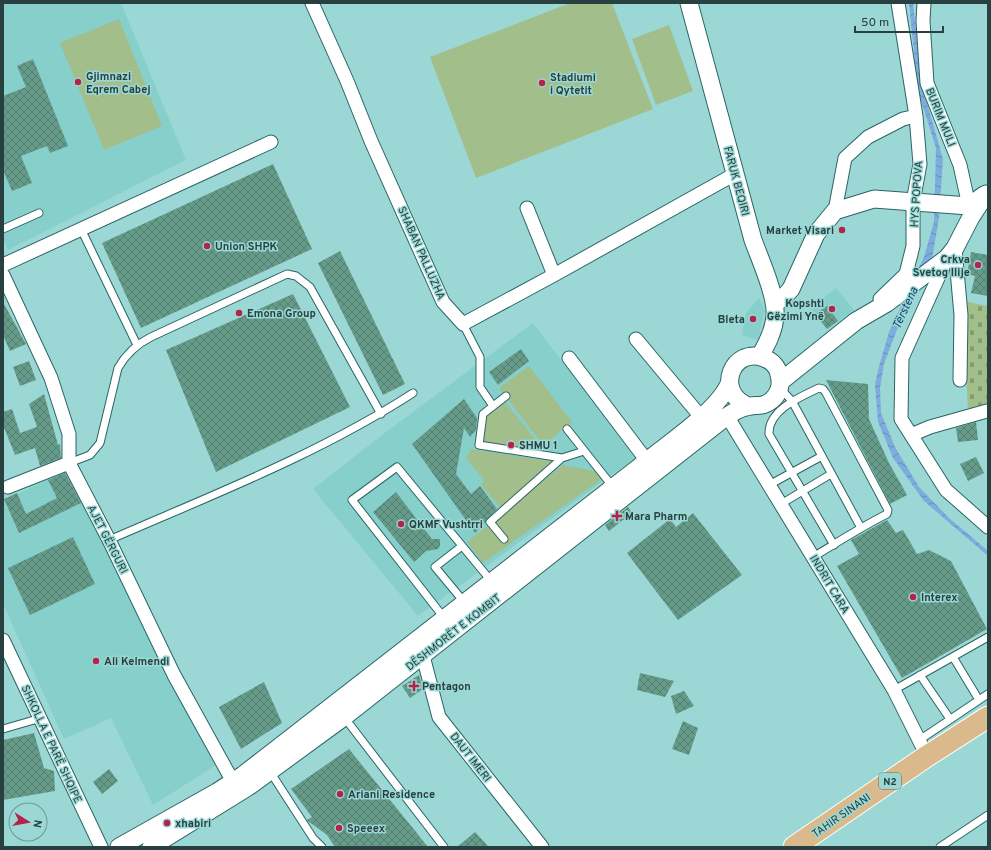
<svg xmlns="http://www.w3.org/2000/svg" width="991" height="850" viewBox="0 0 991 850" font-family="Overpass,sans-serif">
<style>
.built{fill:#87cfcb}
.cemetery{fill:url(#cemetery-stones)}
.park{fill:#a2be8b}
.water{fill:url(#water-waves)}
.building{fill:url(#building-cross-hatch)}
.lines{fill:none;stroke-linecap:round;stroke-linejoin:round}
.service-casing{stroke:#296563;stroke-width:9}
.minor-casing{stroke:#296563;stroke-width:15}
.tertiary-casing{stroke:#296563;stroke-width:19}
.primary-casing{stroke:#fff;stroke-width:23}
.service{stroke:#fff;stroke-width:7}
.minor{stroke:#fff;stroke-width:13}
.tertiary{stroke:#fff;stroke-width:17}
.primary{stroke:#dab98d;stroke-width:21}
.poi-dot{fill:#b4234a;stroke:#9bd8d5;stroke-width:1.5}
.labels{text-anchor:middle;stroke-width:3;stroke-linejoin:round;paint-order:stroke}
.shield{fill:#9bd8d5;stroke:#4a6e6d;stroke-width:1}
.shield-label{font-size:10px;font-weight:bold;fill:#284140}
.poi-label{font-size:11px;font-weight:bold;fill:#284140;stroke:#9bd8d5;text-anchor:start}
.street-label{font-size:11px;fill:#284140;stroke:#9bd8d5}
.water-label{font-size:12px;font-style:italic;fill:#124372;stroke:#9bd8d5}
</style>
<defs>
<pattern id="cemetery-stones" width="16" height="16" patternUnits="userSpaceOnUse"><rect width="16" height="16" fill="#a2be8b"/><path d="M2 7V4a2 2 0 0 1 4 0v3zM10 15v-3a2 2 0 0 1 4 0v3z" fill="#849c73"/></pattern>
<pattern id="water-waves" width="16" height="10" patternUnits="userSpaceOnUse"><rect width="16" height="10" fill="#7eacdf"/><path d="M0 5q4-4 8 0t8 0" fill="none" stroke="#678eb6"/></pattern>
<pattern id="building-cross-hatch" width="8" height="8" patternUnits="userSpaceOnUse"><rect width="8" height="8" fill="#669b8a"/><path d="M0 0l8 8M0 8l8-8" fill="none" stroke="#548072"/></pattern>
</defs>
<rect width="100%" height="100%" fill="#9bd8d5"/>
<path class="built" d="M 3,3 L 121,3 L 186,160 L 8,250 L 3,238 Z
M 836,288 L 854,310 L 827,329 L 810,308 Z
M 759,298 L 765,310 L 758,340 L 742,335 L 746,313 Z
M 533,323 L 635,458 L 418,616 L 313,489 L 386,432 Z
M 66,471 L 216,765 L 153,805 L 111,718 L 64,739 L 3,604 L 3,501 Z"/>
<path class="cemetery" d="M 963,301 L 988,306 L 988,403 L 968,413 Z"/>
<path class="park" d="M 570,3 L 612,3 L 653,109 L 476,178 L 430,57 Z
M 119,19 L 162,126 L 104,150 L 60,43 Z
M 669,25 L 693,91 L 656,105 L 632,39 Z
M 529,366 L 572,422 L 543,445 L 499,388 Z
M 505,402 L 543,449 L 482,442 L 486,417 Z
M 471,449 L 555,462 L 501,508 L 481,485 L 484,480 L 466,458 Z
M 563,465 L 609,474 L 483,563 L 467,542 Z"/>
<path class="water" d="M 909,3 L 913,3 L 923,89 L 943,159 L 939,218 L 931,265 L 898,327 L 884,364 L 880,388 L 881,413 L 895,447 L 919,487 L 949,518 L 988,551 L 988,556 L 924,501 L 893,458 L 878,422 L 875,385 L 878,370 L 889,332 L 924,257 L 934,222 L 936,148 L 918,91 Z"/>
<path class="building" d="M 33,59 L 68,146 L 50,153 L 47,146 L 21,156 L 32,183 L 12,191 L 3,170 L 3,96 L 26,87 L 17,66 Z
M 273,164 L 312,249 L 141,328 L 102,243 Z
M 340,251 L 405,384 L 383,395 L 318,263 Z
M 971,252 L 988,255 L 988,296 L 971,293 L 975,276 L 967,274 Z
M 293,294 L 350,407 L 216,472 L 166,350 Z
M 3,302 L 26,344 L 10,351 L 3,335 Z
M 827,306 L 838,321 L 827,329 L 815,314 Z
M 521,349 L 529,361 L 498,385 L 489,372 Z
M 29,361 L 36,380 L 20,386 L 13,367 Z
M 826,380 L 868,384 L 869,419 L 889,463 L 907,495 L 890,504 Z
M 44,394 L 58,445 L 60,444 L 61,458 L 40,466 L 35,448 L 15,455 L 3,425 L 3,412 L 12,409 L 20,433 L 37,427 L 29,404 Z
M 464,399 L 477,418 L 476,430 L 470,437 L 464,428 L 456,474 L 471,494 L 480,486 L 497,509 L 475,533 L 412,444 Z
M 976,422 L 978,440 L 958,442 L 956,428 Z
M 976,457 L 984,473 L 968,481 L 960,464 Z
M 65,473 L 81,503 L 19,533 L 4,499 L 17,493 L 26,514 L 57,498 L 48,480 Z
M 396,492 L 432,539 L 440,539 L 440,546 L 438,549 L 426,551 L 414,562 L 373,512 Z
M 628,507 L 632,513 L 609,531 L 605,525 Z
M 693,513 L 742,575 L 678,620 L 627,553 L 670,519 L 676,527 Z
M 887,520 L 896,533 L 903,530 L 917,554 L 929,550 L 951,561 L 987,629 L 902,678 L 837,566 L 859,554 L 851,540 Z
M 73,537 L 95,584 L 30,615 L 8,568 Z
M 640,673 L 674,681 L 665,697 L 637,690 Z
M 419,675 L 423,689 L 410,698 L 402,686 Z
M 264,682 L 282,723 L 241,749 L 219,707 Z
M 684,691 L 694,706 L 676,714 L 671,696 Z
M 683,721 L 698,728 L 689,755 L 672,749 Z
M 34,733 L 44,768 L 54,771 L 55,791 L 3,800 L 3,740 Z
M 349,749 L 399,811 L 428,847 L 335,847 L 327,835 L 308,821 L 307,820 L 312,817 L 291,789 Z
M 109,769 L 118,781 L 102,794 L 93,782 Z
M 475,832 L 489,847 L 457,847 Z"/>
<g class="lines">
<g class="service-casing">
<path id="service" d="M 3,229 L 39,213
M 81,229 L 137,345
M 463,324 L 480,357 L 480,387 L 493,406
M 780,388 L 792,401 L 861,528
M 506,396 L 483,414 L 479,445 L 562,458
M 567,429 L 613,487
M 69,463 L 90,455 L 100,443 L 118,368 C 126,354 137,344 151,337 L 287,274 L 296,276 L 310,287 L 381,414
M 769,485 L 822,456
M 781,504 L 831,474
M 504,539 L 490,522 L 562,458 L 584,451
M 109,540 C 212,495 319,454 413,393
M 462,546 L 435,567 L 465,603
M 813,557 C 838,542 861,527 887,514 L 888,510 L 826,393 L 823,389 L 819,388 C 800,397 768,410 769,434 L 834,545
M 445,619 L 352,500 L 397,467 L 492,582
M 953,657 L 979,700
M 920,675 L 950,719
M 894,690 L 988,637
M 344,717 L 444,847
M 3,729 L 41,718
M 918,741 L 988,694
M 269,770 L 313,838 L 322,847
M 940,847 L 988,815"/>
</g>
<g class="minor-casing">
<path id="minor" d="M 312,3 L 347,81 L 371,141 L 443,302 L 463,324 L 554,275 L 735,174
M 924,3 L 923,21 L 927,83 L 960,165 L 969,206
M 527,208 L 554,275
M 835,211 L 845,158 L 868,137 L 903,119 L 916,116
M 955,248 L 961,315 L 960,380
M 947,258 L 902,358 L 901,419 L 946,490 L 988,527
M 3,265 L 271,142
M 3,275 L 51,378 L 69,434 L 69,463 L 109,540 L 174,675 L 237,789
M 880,299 L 906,274 L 913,246 L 913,202 L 920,164 L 916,116 L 898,3
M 636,339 L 701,417
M 569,358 L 647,461
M 727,416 L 894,690 L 927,756
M 911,435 L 930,427 L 987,411
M 8,487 L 69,463
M 3,640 L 101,847
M 423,656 L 439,717 L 542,847"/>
</g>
<g class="tertiary-casing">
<path id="tertiary" d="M 689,3 L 753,240 C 760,259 777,297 775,316 C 774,331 767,344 760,356
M 774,303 L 782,299 L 791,289 L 816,234 L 835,211 L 874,199 L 969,206 L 984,195
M 780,382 L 856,321 L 887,303 L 947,258 L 955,248 L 971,217 L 986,194
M 119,847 L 217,792 L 243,775 L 647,461 C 670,442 717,411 729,384
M 151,847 L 248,787 L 344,717 L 727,416 C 733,413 739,408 746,407 C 756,404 763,408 772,400 C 779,394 782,384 779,375 C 778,367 772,361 764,358 C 732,346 714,392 748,406"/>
</g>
<g class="primary-casing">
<path id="primary" d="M 794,847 L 927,756 L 988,717"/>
</g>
<use href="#service" class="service"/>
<use href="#minor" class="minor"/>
<use href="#tertiary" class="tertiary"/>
<use href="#primary" class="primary"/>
</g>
<g class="poi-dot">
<circle cx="78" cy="82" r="4"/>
<circle cx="542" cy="83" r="4"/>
<circle cx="842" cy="230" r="4"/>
<circle cx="207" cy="246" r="4"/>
<circle cx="978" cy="265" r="4"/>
<circle cx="832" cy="309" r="4"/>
<circle cx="239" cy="313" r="4"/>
<circle cx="753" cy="319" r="4"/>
<circle cx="511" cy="445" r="4"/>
<path d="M615 510h4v4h4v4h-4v4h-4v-4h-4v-4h4z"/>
<circle cx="401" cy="524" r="4"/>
<circle cx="913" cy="597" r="4"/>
<circle cx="96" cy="661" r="4"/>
<path d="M412 680h4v4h4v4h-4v4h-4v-4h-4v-4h4z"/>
<circle cx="340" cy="794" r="4"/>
<circle cx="167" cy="823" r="4"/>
<circle cx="339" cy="828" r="4"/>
</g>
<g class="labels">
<rect class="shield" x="879" y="773" width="22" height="16" rx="3"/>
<g class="shield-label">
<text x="890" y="785">N2</text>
</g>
<g class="poi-label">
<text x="86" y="80">Gjimnazi<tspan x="86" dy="13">Eqrem Cabej</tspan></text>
<text x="550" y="81">Stadiumi<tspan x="550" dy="13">i Qytetit</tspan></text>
<text x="834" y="234" text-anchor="end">Market Visari</text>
<text x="215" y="250">Union SHPK</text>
<text x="970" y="263" text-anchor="end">Crkva<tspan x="970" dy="13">Svetog Ilije</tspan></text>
<text x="824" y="307" text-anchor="end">Kopshti<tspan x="824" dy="13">Gëzimi Ynë</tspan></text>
<text x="247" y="317">Emona Group</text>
<text x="745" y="323" text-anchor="end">Bleta</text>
<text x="519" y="449">SHMU 1</text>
<text x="625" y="520">Mara Pharm</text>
<text x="409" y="528">QKMF Vushtrri</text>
<text x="921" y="601">Interex</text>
<text x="104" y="665">Ali Kelmendi</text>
<text x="422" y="690">Pentagon</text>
<text x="348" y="798">Ariani Residence</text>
<text x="175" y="827">xhabiri</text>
<text x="347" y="832">Speeex</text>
</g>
<g class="street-label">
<text transform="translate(941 117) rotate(68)" y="4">BURIM MULI</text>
<text transform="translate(737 181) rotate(75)" y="4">FARUK BEQIRI</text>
<text transform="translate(916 194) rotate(-86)" y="4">HYS POPOVA</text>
<text transform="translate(422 253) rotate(66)" y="4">SHABAN PALLUZHA</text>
<text transform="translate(108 539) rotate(63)" y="4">AJET GËRGURI</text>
<text transform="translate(830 584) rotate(59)" y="4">INDRIT CARA</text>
<text transform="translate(453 632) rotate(-38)" y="4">DËSHMORËT E KOMBIT</text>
<text transform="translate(52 744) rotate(65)" y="4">SHKOLLA E PARË SHQIPE</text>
<text transform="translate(471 757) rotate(52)" y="4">DAUT IMERI</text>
<text transform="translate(841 815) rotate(-35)" y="4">TAHIR SINANI</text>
</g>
<g class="water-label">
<text transform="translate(905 308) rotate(-65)" y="4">Tërstena</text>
</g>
</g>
<rect width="991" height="850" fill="none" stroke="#284140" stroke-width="8"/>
<g transform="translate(28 822) rotate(101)"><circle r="19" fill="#9bd8d5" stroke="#6d9c99"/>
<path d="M0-3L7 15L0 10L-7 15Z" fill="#b4234a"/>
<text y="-6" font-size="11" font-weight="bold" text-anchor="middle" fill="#284140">N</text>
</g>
<path d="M855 26v6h88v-6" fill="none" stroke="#284140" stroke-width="2"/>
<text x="861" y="26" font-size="12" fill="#284140" stroke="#9bd8d5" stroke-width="3" paint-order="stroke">50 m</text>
</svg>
